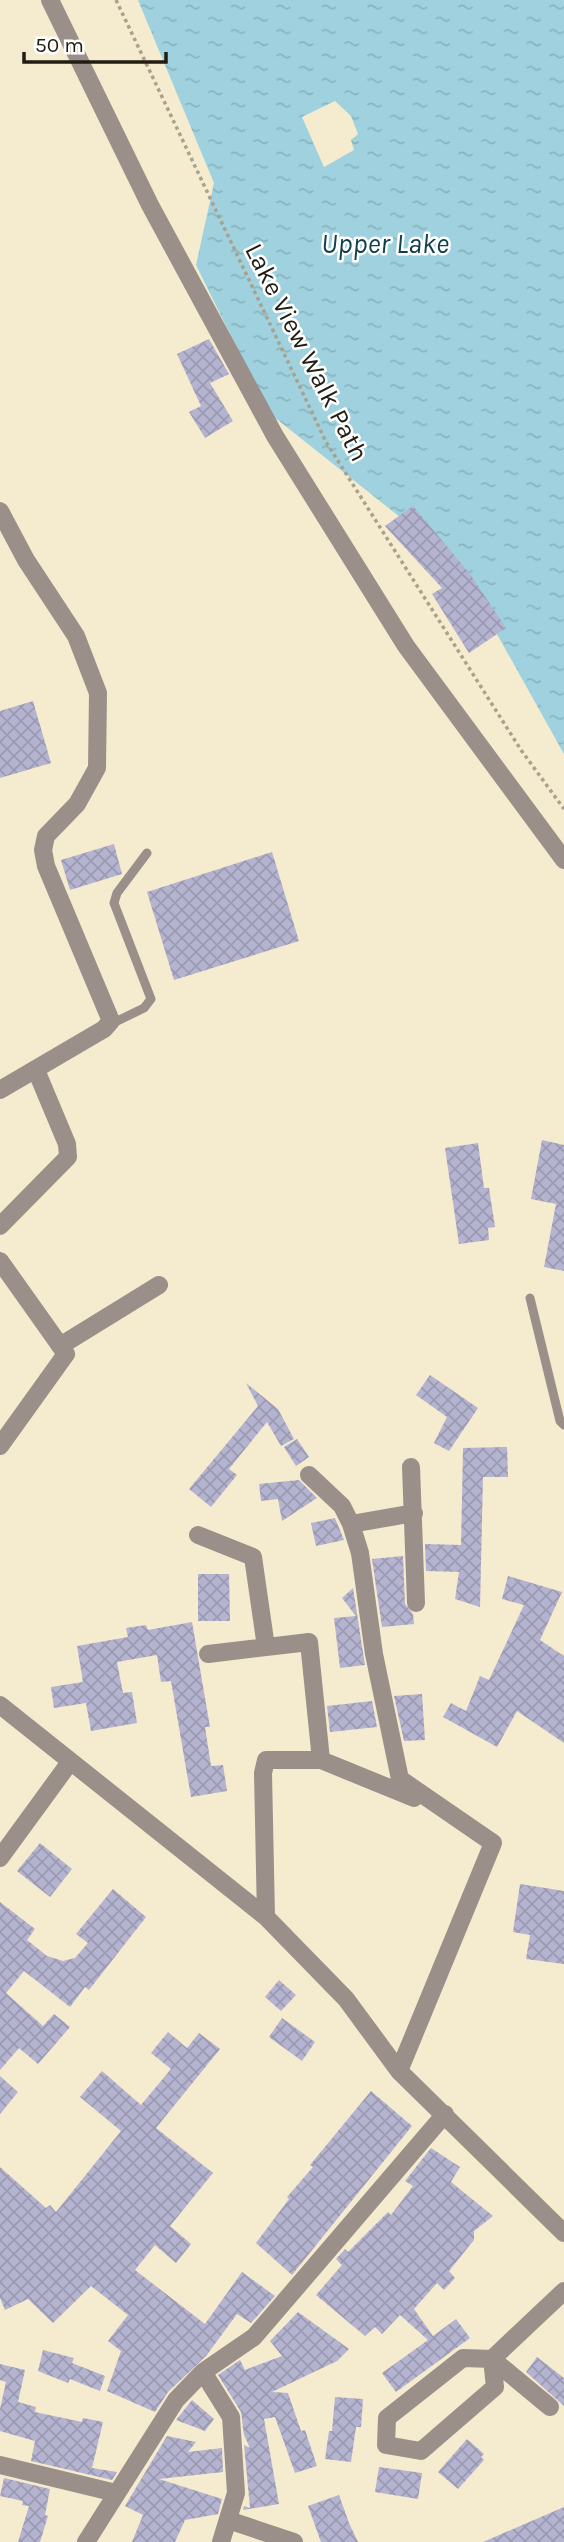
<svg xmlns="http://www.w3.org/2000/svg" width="564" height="2542" viewBox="0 0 564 2542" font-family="Karla,sans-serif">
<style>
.water{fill:url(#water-ripples)}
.pier{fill:#f5ebcf}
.building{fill:url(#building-cross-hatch)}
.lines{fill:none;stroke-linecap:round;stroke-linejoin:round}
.path{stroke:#a9a18c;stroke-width:3.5;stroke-dasharray:3.5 3.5;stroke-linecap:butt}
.service{stroke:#9b8f89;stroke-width:9}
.minor{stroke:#9b8f89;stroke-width:18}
.tertiary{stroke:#9b8f89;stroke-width:18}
.labels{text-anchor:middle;stroke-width:5;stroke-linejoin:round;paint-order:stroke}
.street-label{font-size:26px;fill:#211d13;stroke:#fff}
.water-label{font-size:28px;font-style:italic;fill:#12414a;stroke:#fff}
</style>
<defs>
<pattern id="water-ripples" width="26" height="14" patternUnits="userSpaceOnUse" patternTransform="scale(1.75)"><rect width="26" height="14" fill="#9fd2de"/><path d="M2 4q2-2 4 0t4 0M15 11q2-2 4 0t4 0" fill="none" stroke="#89b4be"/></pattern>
<pattern id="building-cross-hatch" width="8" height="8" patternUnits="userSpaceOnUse" patternTransform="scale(1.75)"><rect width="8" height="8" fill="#b5b4d0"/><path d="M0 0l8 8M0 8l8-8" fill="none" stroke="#9b9ab2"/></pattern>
</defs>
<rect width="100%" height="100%" fill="#f5ebcf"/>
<path class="water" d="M 138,0 L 564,0 L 564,754 L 493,627 L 449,556 L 269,413 L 196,265 L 214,183 Z"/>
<path class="pier" d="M 335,101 L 351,116 L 358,134 L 351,140 L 354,150 L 324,167 L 302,117 Z"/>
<path class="building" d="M 209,339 L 229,374 L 210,383 L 233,421 L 205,438 L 189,412 L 201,406 L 177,354 Z
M 413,506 L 470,574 L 506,628 L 469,653 L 432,594 L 442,588 L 385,526 Z
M 33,701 L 51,763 L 0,778 L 0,711 Z
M 114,844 L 122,874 L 70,890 L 61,860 Z
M 272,852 L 299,941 L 174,980 L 147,892 Z
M 542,1140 L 564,1145 L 564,1271 L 544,1267 L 556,1204 L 531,1199 Z
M 478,1143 L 484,1188 L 489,1188 L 495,1227 L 488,1228 L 489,1240 L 459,1244 L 445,1148 Z
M 430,1375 L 478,1408 L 449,1451 L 434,1443 L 447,1417 L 416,1395 Z
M 246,1383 L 278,1409 L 294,1439 L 281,1446 L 267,1422 L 229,1469 L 237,1475 L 211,1507 L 189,1489 L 258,1406 Z
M 297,1439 L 309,1457 L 296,1466 L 284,1447 Z
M 507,1447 L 508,1477 L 483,1477 L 480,1607 L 455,1599 L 459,1572 L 426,1571 L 425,1544 L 461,1545 L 463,1448 Z
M 299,1480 L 317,1498 L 282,1521 L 278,1499 L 261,1501 L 259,1484 Z
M 335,1518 L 344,1540 L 316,1546 L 311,1523 Z
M 403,1556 L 405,1604 L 413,1614 L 414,1624 L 382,1627 L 372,1559 Z
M 198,1574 L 229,1574 L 230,1621 L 198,1621 Z
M 508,1576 L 562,1592 L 540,1640 L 564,1656 L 564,1743 L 517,1711 L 497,1747 L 443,1717 L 451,1703 L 466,1711 L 480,1676 L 489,1680 L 524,1605 L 502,1599 Z
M 353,1588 L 365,1665 L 340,1668 L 334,1618 L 356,1616 L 342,1598 Z
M 192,1622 L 210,1727 L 205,1727 L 211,1766 L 223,1765 L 227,1791 L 191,1797 L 171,1681 L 161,1682 L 157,1655 L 117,1662 L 123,1693 L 132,1692 L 137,1723 L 91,1731 L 86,1703 L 54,1708 L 51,1687 L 83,1682 L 77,1646 L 128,1637 L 126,1628 L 146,1625 L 148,1630 Z
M 422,1694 L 425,1740 L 404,1741 L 394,1696 Z
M 372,1701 L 377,1727 L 330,1732 L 327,1706 Z
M 40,1843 L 72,1869 L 50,1897 L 17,1871 Z
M 520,1884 L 564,1891 L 564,1964 L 526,1959 L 530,1935 L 513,1932 Z
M 113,1889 L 146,1917 L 89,1990 L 85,1987 L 70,2007 L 24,1971 L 6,1993 L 43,2026 L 54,2014 L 70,2027 L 38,2064 L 19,2048 L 0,2070 L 0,1902 L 35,1929 L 27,1940 L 47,1956 L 63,1961 L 75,1958 L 88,1943 L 76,1934 Z
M 279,1980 L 296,1995 L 281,2011 L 265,1997 Z
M 282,2018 L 315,2042 L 302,2061 L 269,2037 Z
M 168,2032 L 187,2048 L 199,2033 L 220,2049 L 156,2128 L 213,2173 L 170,2226 L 191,2244 L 176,2263 L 155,2245 L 135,2270 L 205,2324 L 242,2272 L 275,2296 L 251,2323 L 237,2314 L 206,2356 L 168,2392 L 155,2412 L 107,2391 L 121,2351 L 108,2341 L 128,2315 L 91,2286 L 53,2323 L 28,2299 L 5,2310 L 0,2298 L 0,2167 L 46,2208 L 50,2205 L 56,2212 L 121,2131 L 80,2097 L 102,2071 L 141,2105 L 171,2069 L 151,2053 Z
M 0,2076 L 18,2092 L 0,2114 Z
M 371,2091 L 412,2126 L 292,2275 L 256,2243 L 289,2199 L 287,2197 L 313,2167 L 310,2165 Z
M 431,2148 L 460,2167 L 451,2182 L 493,2216 L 474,2231 L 474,2240 L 449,2271 L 455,2278 L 444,2290 L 437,2283 L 414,2309 L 433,2336 L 456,2319 L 470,2338 L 396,2392 L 382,2373 L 428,2340 L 400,2315 L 382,2334 L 375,2327 L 365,2336 L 316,2295 L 342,2265 L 336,2259 L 345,2249 L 348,2252 L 388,2212 L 391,2215 L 413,2186 L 405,2181 Z
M 298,2312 L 349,2349 L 337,2361 L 272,2392 L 288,2393 L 301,2431 L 305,2430 L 317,2466 L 295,2473 L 275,2417 L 264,2419 L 279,2504 L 243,2510 L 244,2506 L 250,2508 L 244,2445 L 250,2448 L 244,2435 L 241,2412 L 218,2375 L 240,2360 L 245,2370 L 282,2356 L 270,2341 Z
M 43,2350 L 74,2358 L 72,2363 L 105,2376 L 100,2391 L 70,2379 L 68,2383 L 38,2371 Z
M 537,2357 L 564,2378 L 564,2406 L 526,2372 Z
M 0,2364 L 25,2370 L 18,2402 L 36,2407 L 35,2412 L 82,2422 L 83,2418 L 103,2422 L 92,2468 L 117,2472 L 112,2480 L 31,2461 L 35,2441 L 0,2431 L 0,2409 L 6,2382 L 0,2380 Z
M 335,2397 L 363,2399 L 361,2427 L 356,2427 L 351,2462 L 325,2459 L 329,2431 L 332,2431 Z
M 192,2400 L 214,2419 L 205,2431 L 176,2420 Z
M 167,2436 L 196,2442 L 188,2452 L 222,2448 L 223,2472 L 159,2479 L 222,2499 L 218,2514 L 185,2520 L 175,2542 L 132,2542 L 143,2515 L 125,2506 Z
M 467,2439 L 484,2454 L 481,2457 L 484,2460 L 458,2489 L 438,2472 Z
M 379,2467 L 422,2473 L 418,2499 L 375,2492 Z
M 4,2478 L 50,2489 L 45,2515 L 48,2516 L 40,2542 L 18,2542 L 29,2506 L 22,2505 L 23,2501 L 0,2496 Z
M 339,2495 L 349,2523 L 358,2542 L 321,2542 L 308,2506 Z
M 564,2507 L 564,2542 L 483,2542 Z"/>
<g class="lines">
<path class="path" d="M 116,0 L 326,442 L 521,750 L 564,809"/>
<path class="service" d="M 109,1025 L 144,1008 L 151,999 L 114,903 L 117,893 L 147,853
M 530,1298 L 560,1421 L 564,1425"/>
<path class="minor" d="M 0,511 L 26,560 L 76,636 L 98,693 L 97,768 L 77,804 L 46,836 L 43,850 L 46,866 L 111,1021 L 104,1029 L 0,1090
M 0,1226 L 68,1157 L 67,1144 L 36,1070
M 0,1261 L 66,1354 L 0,1446
M 60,1346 L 159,1285
M 411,1467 L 416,1603
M 309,1475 L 342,1506 L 351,1524 L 360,1553 L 374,1654 L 400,1779 L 493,1843 L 399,2071
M 351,1524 L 414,1513
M 198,1535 L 253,1557 L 266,1647
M 208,1654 L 309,1642 L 321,1760 L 266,1760 L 263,1773 L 266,1917
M 0,1705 L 266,1917 L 346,1999 L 399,2071 L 564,2233
M 321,1760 L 414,1798
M 0,1858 L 70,1762
M 463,2358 L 492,2359 L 495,2387 L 421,2451 L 386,2445 L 387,2418 Z
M 203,2372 L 231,2417 L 236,2493 L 221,2542
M 550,2407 L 492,2359 L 564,2291
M 0,2465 L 116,2493
M 228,2520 L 294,2542
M 86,2542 L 176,2400 L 203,2372 L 254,2337 L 445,2114"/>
<path class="tertiary" d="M 50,0 L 150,205 L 275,436 L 406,646 L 564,860"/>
</g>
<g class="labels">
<g class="street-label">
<text transform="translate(307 352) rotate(63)" y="9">Lake View Walk Path</text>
</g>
<g class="water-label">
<text x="385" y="253">Upper Lake</text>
</g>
</g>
<path d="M24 52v10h142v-10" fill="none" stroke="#211d13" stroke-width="3.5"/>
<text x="35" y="52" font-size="21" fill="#211d13" stroke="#ffffff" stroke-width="5" paint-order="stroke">50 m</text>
</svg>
